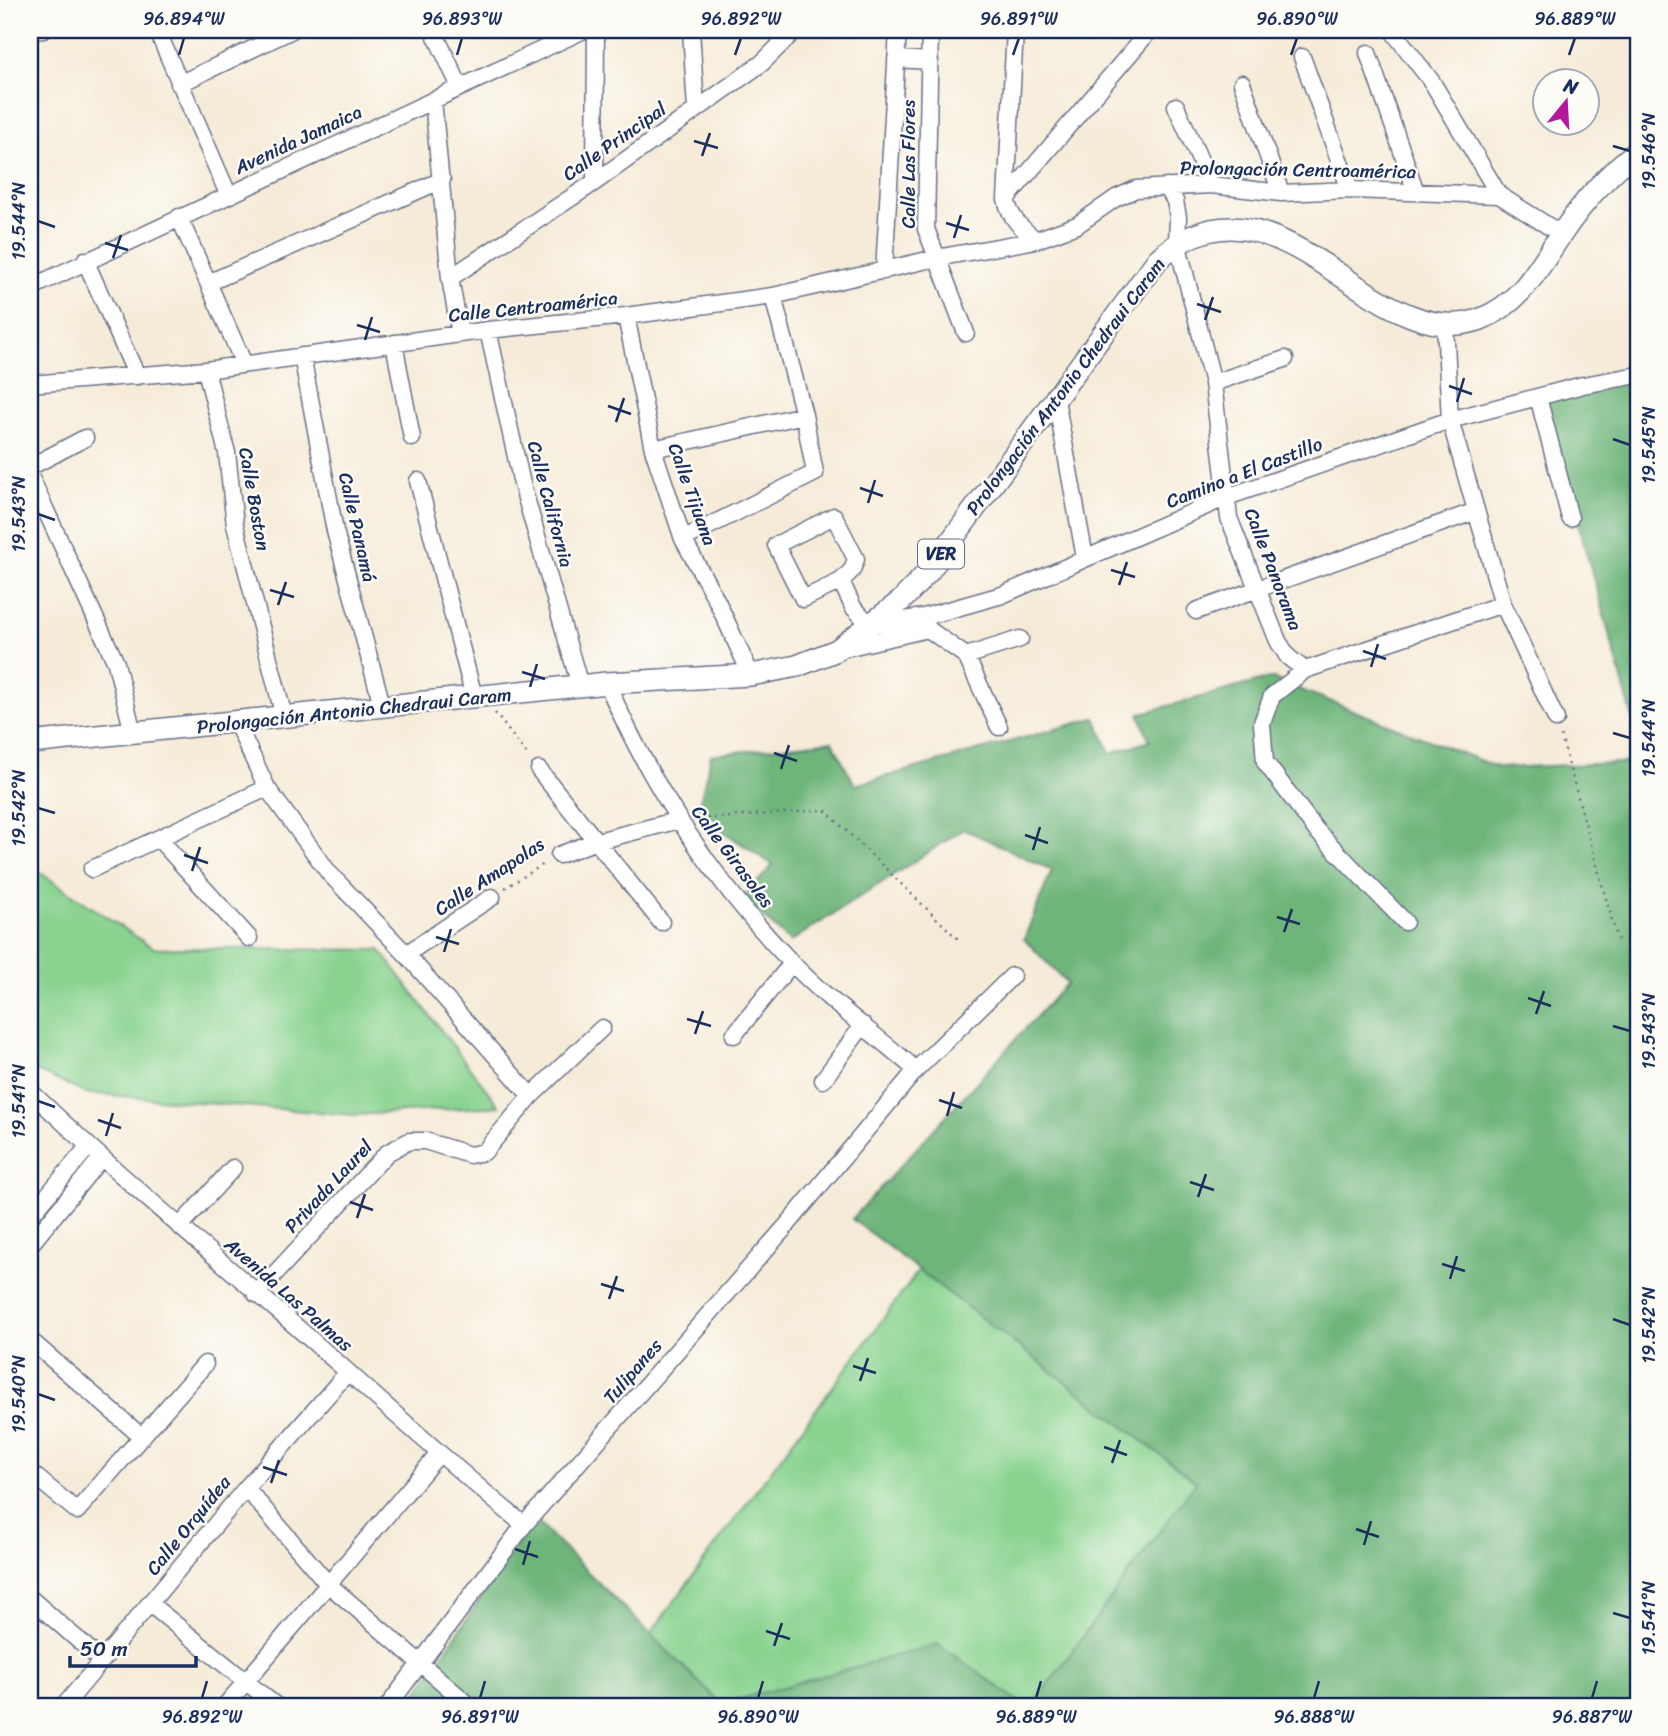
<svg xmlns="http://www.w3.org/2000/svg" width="1668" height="1736" viewBox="0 0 1668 1736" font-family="Sriracha,sans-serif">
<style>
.green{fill:#89d38f;stroke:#528176;stroke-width:2}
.forest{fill:#6eb57a;stroke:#44726c;stroke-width:2}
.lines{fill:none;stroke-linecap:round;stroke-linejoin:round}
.minor-casing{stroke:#687189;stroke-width:19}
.major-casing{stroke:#687189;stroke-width:24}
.path{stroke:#687189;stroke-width:2.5;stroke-dasharray:2 5;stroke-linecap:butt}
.minor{stroke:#fff;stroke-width:16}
.major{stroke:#fff;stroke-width:21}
.ticks{fill:none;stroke:#1b2f5e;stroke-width:2.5}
.labels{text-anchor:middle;stroke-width:5;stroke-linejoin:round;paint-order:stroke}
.shield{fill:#fdfcf7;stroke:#5f6c8c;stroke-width:2}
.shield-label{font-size:18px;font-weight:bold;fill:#1b2f5e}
.street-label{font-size:19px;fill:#1b2f5e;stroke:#fdfcf7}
.neatline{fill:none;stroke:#1b2f5e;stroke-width:2.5}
.ticks-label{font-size:18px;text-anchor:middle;fill:#1b2f5e}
</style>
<rect width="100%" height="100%" fill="#fdfcf7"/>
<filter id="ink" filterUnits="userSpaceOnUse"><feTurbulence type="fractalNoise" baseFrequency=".0143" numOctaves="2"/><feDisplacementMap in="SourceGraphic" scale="14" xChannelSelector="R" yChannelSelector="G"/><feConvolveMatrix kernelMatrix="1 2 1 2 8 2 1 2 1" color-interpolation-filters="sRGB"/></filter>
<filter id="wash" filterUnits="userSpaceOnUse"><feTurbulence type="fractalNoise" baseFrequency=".00686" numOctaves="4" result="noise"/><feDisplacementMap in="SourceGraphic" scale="28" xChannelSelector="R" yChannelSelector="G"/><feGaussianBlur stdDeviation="1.57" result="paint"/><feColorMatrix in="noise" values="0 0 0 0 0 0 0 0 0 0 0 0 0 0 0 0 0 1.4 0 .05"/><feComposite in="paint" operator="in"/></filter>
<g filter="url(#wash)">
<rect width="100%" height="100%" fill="#f6ebd8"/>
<path class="green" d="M 30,866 L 153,948 L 380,950 L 499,1106 L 354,1115 L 85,1093 L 30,1068 Z
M 1092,1036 L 1638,1706 L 597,1706 Z"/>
<path class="forest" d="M 1638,381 L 1638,737 L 1541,390 Z
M 1271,678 L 1499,768 L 1638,762 L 1638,1706 L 1032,1706 L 1196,1482 L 852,1219 L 1067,983 L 1024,939 L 1052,870 L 964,829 L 790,942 L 743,898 L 773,865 L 697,814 L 711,755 L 832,741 L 855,785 L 1095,718 L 1110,753 L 1150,741 L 1139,714 Z
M 534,1519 L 721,1704 L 938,1644 L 1025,1706 L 408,1706 Z"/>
</g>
<g filter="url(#ink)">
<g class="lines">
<g class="minor-casing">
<path id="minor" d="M 157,30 L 228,194
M 433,30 L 460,87
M 691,30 L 696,109
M 930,30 L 926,229 L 966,333
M 1015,30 L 1006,199 C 1010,218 1021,228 1036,240
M 1392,30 L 1432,82 L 1499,195
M 30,31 L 43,30
M 1368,53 L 1416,192
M 1302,57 L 1350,190
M 896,59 L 930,61
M 1242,83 L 1281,193
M 179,84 L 292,30
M 433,100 L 450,278 L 460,334
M 1176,106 L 1211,185
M 595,182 L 596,30
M 1167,187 L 1175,201 L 1178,217 L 1177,242 L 1213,383 L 1229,518 L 1278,641 L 1288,657 L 1305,670
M 1006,199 L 1150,30
M 179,217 L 244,364
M 85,260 L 137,376
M 884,271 L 898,30
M 450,278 L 595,182 L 762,63 L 795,30
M 208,283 L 442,180
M 30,288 L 584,30
M 626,316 L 653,449 L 683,539 L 717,601 L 751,675
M 1445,323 L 1450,420 L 1503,604 L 1556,719
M 488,330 L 522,484 L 580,686
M 394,343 L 412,438
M 302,356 L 335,531 L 382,705
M 206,370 L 227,453 L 235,525 L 284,717
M 1213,383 L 1285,359
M 30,384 L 206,370 L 488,330 L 626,316 L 773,296 L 936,258 L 1036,240 L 1077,225 L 1116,198 L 1136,189 L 1211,185 L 1281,193 L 1350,190 L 1499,195 L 1561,234
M 1055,394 L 1085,558
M 1538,397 L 1570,518
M 653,449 L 804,415
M 30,467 L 85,438
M 30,476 L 116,663 L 133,733
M 418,481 L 474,697
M 683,539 L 815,473 L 804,415 L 773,296
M 841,581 L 852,570 L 856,559 L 834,516 L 776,545 L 803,599 L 841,581 L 853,607 L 870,625 L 924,617 L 1002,595 L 1227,497 L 1450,420 L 1583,385 L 1638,375
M 1196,611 L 1476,511
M 924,617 L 928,629 L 966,656 L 999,727
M 841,649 L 928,629
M 966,656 L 1020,639
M 607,683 C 650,785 714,882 791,962 C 828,1001 875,1034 916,1070
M 236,722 L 267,788 L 329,873 L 406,954 L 531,1096
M 539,770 L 661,922
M 159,839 L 249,938
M 559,855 L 594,842 L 679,820
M 92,869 L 267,788
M 1405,922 L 1316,830 L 1265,762 L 1262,723 L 1272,696 L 1305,670 L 1503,604
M 406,954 L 492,897
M 734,1035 L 792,963
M 823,1080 L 863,1025
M 30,1091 C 132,1189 242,1278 348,1372 C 406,1424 463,1475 524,1525
M 30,1216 L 88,1147
M 180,1226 L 233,1168
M 30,1245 L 101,1158
M 256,1294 L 387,1153 L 409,1141 L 425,1141 L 470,1155 L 484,1152 L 531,1096 L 602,1028
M 30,1340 L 142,1437
M 30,1472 L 77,1511 L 205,1364
M 246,1488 L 328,1584 L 470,1706
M 30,1598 L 101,1660
M 150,1604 L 276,1706
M 64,1706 L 246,1488 L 348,1372
M 225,1706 L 438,1455
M 388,1706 L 524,1525 L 788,1224 L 916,1070 L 1012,976"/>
</g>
<g class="major-casing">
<path id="major" d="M 30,743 L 607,683 L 751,675 L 797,666 L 837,650 L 901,601 L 929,571 L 1158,259 C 1278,152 1372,360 1481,319 C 1521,303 1537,270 1560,236 C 1581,205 1608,173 1638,151"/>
</g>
<path class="path" d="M 495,713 L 529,757
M 1561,736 L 1619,945
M 700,819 L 825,810 L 960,941
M 505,888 L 544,864"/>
<use href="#minor" class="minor"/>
<use href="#major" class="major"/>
</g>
</g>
<path class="ticks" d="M 179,55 L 184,38M 457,55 L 462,38M 735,55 L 741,38M 1013,55 L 1019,38M 1291,55 L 1297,38M 1569,55 L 1575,38M 694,141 L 718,148M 1613,146 L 1630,151M 702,156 L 710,133M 38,221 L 55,227M 946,223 L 969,230M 954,238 L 961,215M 105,243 L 128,250M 113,258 L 121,235M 1197,304 L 1221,312M 1205,320 L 1213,297M 357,325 L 380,332M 365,340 L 372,317M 1449,386 L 1472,394M 1457,402 L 1464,378M 608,406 L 631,414M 616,422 L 624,398M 1613,439 L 1630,445M 860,488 L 883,496M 868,503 L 875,480M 38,514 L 55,520M 1111,570 L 1135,577M 1119,585 L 1127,562M 270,590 L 294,597M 278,605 L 286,582M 1363,651 L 1386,659M 1371,667 L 1378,644M 522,672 L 545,679M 530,687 L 537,664M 1613,733 L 1630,738M 774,753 L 797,761M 781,769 L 789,745M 38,808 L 55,813M 1025,835 L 1048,843M 1033,850 L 1040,827M 184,855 L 208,863M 192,871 L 200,847M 1277,917 L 1300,924M 1284,932 L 1292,909M 436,937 L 459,944M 444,952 L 451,929M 1528,998 L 1551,1006M 1536,1014 L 1544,991M 687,1019 L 711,1026M 1613,1026 L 1630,1031M 695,1034 L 703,1011M 939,1100 L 962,1108M 38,1101 L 55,1107M 947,1116 L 954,1092M 98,1120 L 121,1128M 106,1136 L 113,1113M 1190,1182 L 1214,1190M 1198,1197 L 1206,1174M 350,1202 L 373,1210M 357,1218 L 365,1194M 1442,1264 L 1465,1271M 1450,1279 L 1457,1256M 601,1284 L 624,1291M 609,1299 L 617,1276M 1613,1319 L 1630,1325M 853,1366 L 876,1373M 860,1381 L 868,1358M 38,1394 L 55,1400M 1104,1447 L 1127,1455M 1112,1463 L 1120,1440M 263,1467 L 287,1475M 271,1483 L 279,1460M 1356,1529 L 1379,1537M 1364,1545 L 1371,1521M 515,1549 L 538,1557M 523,1565 L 530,1541M 1613,1613 L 1630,1618M 766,1631 L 790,1639M 774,1646 L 782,1623M 202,1698 L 207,1681M 480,1698 L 485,1681M 758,1698 L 763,1681M 1036,1698 L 1041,1681M 1314,1698 L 1319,1681M 1592,1698 L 1597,1681"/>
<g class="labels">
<rect class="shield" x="918" y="539.5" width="46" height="29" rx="5"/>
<g class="shield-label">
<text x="941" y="560">VER</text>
</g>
<g class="street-label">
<text transform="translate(298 139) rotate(-25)" y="7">Avenida Jamaica</text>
<text transform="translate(614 141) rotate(-35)" y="7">Calle Principal</text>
<text transform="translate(908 164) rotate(-90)" y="7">Calle Las Flores</text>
<text transform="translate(1298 169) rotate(1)" y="7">Prolongación Centroamérica</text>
<text transform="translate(533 306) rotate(-6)" y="7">Calle Centroamérica</text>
<text transform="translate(1065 386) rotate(-53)" y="7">Prolongación Antonio Chedraui Caram</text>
<text transform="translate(1244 472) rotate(-21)" y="7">Camino a El Castillo</text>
<text transform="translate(693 494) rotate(70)" y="7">Calle Tijuana</text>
<text transform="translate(255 499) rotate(80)" y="7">Calle Boston</text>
<text transform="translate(551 504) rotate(75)" y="7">Calle California</text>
<text transform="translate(358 527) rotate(77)" y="7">Calle Panamá</text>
<text transform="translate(1274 569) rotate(69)" y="7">Calle Panorama</text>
<text transform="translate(354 710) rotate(-6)" y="7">Prolongación Antonio Chedraui Caram</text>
<text transform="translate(733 856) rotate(53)" y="7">Calle Girasoles</text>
<text transform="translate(489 876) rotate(-33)" y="7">Calle Amapolas</text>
<text transform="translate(328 1186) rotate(-47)" y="7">Privada Laurel</text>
<text transform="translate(289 1294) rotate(41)" y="7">Avenida Las Palmas</text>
<text transform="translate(632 1371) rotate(-49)" y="7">Tulipanes</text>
<text transform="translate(188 1525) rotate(-51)" y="7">Calle Orquídea</text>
</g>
</g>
<rect width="1668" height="1736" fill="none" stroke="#fdfcf7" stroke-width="77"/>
<g transform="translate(1566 102) rotate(18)"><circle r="33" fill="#fdfcf7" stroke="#a3aaba" stroke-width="2"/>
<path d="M0-5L12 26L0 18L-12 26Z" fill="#b5179e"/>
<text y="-10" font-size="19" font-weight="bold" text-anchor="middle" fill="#1b2f5e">N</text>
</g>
<path d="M70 1656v10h126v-10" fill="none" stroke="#1b2f5e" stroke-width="3.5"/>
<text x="80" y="1656" font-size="21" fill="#1b2f5e" stroke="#fdfcf7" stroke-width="5" paint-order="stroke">50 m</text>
<rect x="38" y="38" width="1592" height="1660" class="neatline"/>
<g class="ticks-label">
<text x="184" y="25">96.894°W</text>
<text x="462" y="25">96.893°W</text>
<text x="741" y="25">96.892°W</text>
<text x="1019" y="25">96.891°W</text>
<text x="1297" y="25">96.890°W</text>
<text x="1575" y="25">96.889°W</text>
<text transform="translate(1649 151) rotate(-90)" y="6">19.546°N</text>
<text transform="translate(19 221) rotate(-90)" y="6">19.544°N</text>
<text transform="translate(1649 445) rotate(-90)" y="6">19.545°N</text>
<text transform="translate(19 514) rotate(-90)" y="6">19.543°N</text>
<text transform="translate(1649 738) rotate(-90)" y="6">19.544°N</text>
<text transform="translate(19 808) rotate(-90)" y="6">19.542°N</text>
<text transform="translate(1649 1031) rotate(-90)" y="6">19.543°N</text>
<text transform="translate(19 1101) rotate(-90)" y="6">19.541°N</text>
<text transform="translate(1649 1325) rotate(-90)" y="6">19.542°N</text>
<text transform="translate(19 1394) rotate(-90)" y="6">19.540°N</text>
<text transform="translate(1649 1618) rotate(-90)" y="6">19.541°N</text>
<text x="202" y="1723">96.892°W</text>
<text x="480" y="1723">96.891°W</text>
<text x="758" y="1723">96.890°W</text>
<text x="1036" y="1723">96.889°W</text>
<text x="1314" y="1723">96.888°W</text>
<text x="1592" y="1723">96.887°W</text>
</g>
</svg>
